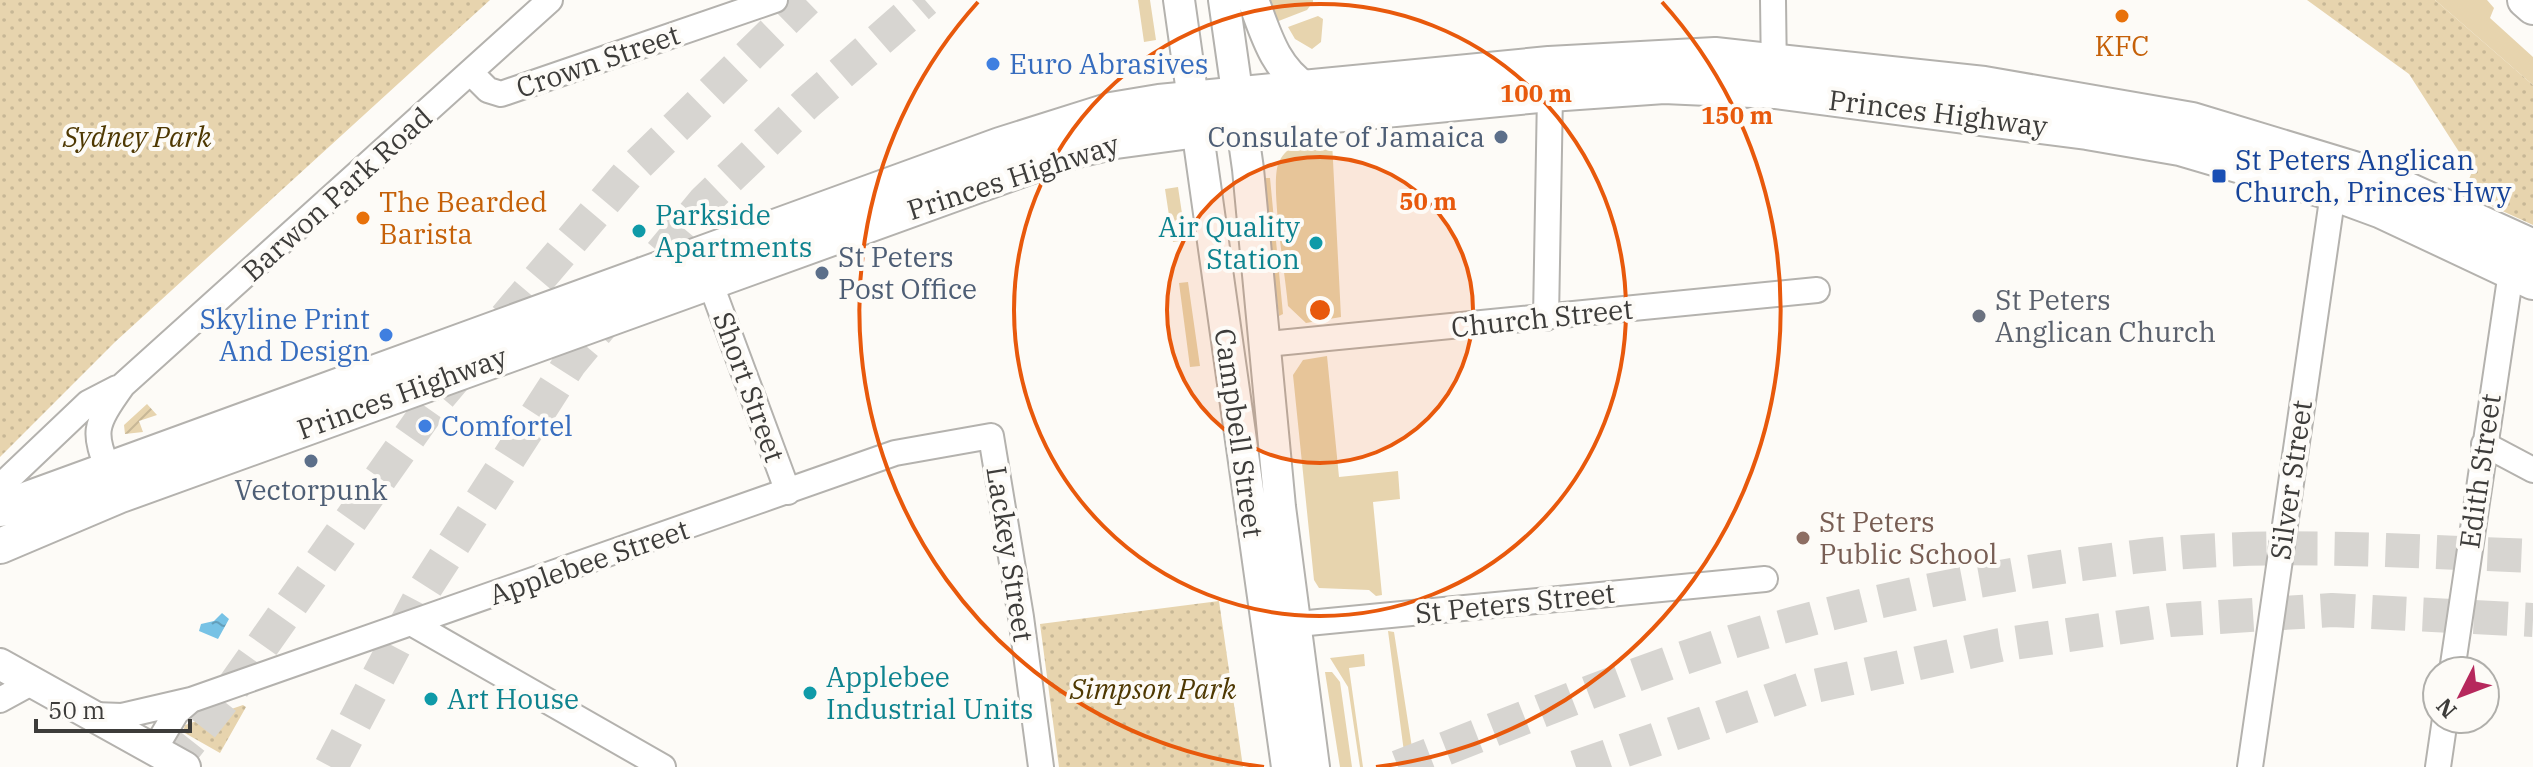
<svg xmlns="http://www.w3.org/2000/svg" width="2533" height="767" viewBox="0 0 2533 767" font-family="'IBM Plex Serif',serif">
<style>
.grass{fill:#e7d4ae}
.park{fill:url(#park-dots)}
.garden{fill:url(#garden-furrows)}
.water{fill:url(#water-ripples)}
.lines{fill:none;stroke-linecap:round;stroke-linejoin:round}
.highway-tunnel{stroke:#d7d5d1;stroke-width:34;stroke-dasharray:34 17;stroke-linecap:butt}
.minor-casing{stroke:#b4b2ae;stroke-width:28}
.major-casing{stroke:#b4b2ae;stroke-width:34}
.highway-casing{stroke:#b4b2ae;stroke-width:38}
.minor{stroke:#fff;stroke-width:24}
.major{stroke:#fff;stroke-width:30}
.highway{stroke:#fff;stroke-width:34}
.ring{fill:none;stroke:#e8590c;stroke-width:4}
.food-dot{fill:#e8710a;stroke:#fdfbf7;stroke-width:3}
.shop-dot{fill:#3f7fe0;stroke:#fdfbf7;stroke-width:3}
.service-dot{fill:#5c6f8a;stroke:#fdfbf7;stroke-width:3}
.transit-dot{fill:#1a4fb4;stroke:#fdfbf7;stroke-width:3}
.culture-dot{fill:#0f9aa8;stroke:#fdfbf7;stroke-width:3}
.worship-dot{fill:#6b7280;stroke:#fdfbf7;stroke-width:3}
.education-dot{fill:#8d6e63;stroke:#fdfbf7;stroke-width:3}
.labels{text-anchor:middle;stroke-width:8;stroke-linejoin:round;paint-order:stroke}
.food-label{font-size:28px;fill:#c56008;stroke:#fdfbf7}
.street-label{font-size:28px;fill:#3d3c3a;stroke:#fdfbf7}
.shop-label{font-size:28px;fill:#366cbe;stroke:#fdfbf7;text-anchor:start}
.park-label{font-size:28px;font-style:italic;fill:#4e3802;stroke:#fdfbf7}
.service-label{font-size:28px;fill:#4e5e75;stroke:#fdfbf7;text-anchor:end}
.transit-label{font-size:28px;fill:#164399;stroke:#fdfbf7;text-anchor:start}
.culture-label{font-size:28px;fill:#0d838f;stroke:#fdfbf7;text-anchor:start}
.worship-label{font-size:28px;fill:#5b616d;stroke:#fdfbf7;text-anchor:start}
.education-label{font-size:28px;fill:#785e54;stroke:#fdfbf7;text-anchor:start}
.centre{fill:#e8590c;stroke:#fdfbf7;stroke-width:4}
.ring-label{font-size:24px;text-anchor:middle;font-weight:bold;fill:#e8590c;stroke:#fdfbf7;stroke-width:8;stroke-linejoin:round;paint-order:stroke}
</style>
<defs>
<pattern id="park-dots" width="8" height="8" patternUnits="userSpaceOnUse" patternTransform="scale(2)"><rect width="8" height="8" fill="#e7d4ae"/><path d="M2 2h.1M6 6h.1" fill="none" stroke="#c7b796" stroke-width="1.8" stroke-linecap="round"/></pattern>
<pattern id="garden-furrows" width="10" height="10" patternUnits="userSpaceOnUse" patternTransform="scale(2)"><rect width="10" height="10" fill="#e7d4ae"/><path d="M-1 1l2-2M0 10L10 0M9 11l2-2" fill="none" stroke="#c7b796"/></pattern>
<pattern id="water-ripples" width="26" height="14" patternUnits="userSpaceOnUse" patternTransform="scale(2)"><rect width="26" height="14" fill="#77c2e5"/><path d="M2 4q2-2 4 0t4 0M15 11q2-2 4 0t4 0" fill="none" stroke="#639fbb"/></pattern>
</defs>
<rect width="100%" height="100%" fill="#fdfbf7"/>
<path class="grass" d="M 1138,0 L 1150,0 L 1156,40 L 1144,42 Z
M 1268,0 L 1313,0 L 1313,2 L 1307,10 L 1276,22 Z
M 2435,0 L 2487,0 L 2494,8 L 2490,18 L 2533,57 L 2533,85 Z
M 1318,16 L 1323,19 L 1321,42 L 1312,49 L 1295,39 L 1288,27 Z
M 1321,140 L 1332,141 L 1341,317 L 1306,323 L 1288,306 C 1286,279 1269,181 1279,162 C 1287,145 1304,141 1321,140 Z
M 1266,178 L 1270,178 L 1283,314 L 1279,316 L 1264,199 Z
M 1178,187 L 1186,240 L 1173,242 L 1165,189 Z
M 1188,282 L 1200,366 L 1190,367 L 1179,283 Z
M 1327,356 L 1339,477 L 1398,471 L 1400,499 L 1373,502 L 1382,595 L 1376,596 L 1369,590 L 1319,588 L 1314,580 L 1293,375 L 1303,360 Z
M 1388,631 L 1394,632 L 1415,767 L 1406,767 Z
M 1364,654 L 1365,666 L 1349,668 L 1363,767 L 1360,767 L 1348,687 L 1330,658 Z
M 1325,672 L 1332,672 L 1340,682 L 1352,767 L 1340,767 Z"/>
<path class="park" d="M 0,0 L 490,0 L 115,342 L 0,457 Z
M 2307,0 L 2435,0 L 2533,85 L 2533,225 L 2463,193 L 2472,172 L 2409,74 Z
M 1219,601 L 1243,767 L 1059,767 L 1040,624 Z
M 243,705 L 246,707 L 220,753 L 183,732 L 185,725 Z"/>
<path class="garden" d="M 147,404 L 157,415 L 139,421 L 143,432 L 125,434 L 124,425 Z"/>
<path class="water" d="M 222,613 L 229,619 L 218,639 L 199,631 L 201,624 L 214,621 Z"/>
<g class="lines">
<path class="highway-tunnel" d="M 170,767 L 233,687 L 431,406 L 627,175 L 806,0
M 331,767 L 424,590 L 570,363 L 705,201 L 807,103 L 925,0
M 1398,767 C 1529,717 1660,660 1796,623 C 1906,592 2021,571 2134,557 C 2266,541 2401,551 2533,556
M 1576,767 L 1806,688 L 2000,645 L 2170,620 L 2332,610 L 2533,620"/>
<g class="minor-casing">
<path id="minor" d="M 1773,0 L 1774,77
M 472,74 L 488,90 L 501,94 L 775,0
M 710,282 L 788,492
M 1546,318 L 1550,94
M 1267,344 L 1817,290
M 2484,444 L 2533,470
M 113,483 C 94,432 90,431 123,385 L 550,0
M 0,493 L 7,480 L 88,403 L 117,388
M 413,624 L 663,767
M 1277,626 L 1765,579
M 2452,671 L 2511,272
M 0,700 L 33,682
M 94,715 L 122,716 L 191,700 L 895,453 L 991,436 L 1021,617 L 1041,767
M 154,750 L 176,713 L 191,700
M 2250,767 L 2333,193
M 2438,767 L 2445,719"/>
</g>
<g class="major-casing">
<path id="major" d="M 1179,0 L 1287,767
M 1224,0 L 1248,169 L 1280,507 L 1314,767
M 1253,0 C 1266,34 1274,67 1306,88
M 0,664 L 185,767"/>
</g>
<g class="highway-casing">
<path id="highway" d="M 2525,0 L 2533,7
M 0,509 L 1000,145 L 1111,110 L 1159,102 L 1549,64 L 1715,55 L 1984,84 L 2192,120 L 2377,176 L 2533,247
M 0,546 L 118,496 L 1073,151 L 1116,141 L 1242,124 L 1550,94 L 1664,86 L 1775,91 L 2087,132 L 2180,148 L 2333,193 L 2382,211 L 2533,282"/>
</g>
<use href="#minor" class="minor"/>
<use href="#major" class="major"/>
<use href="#highway" class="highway"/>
</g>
<circle cx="1320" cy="310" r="153" fill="#e8590c" fill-opacity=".12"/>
<g class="ring">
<circle cx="1320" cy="310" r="153"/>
<circle cx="1320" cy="310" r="306"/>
<path d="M1264 767A460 460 0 0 1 978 2M1662 2A460 460 0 0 1 1376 767"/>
</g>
<g class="food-dot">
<circle cx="2122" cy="16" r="8"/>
<circle cx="363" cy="218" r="8"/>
</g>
<g class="shop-dot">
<circle cx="993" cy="64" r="8"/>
<circle cx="386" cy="335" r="8"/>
<circle cx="425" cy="426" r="8"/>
</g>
<g class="service-dot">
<circle cx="1501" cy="137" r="8"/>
<circle cx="822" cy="273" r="8"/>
<circle cx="311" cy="461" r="8"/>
</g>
<rect class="transit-dot" x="2211" y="168" width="16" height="16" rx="4"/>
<g class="culture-dot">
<circle cx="639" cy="231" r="8"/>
<circle cx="1316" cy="243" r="8"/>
<circle cx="810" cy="693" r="8"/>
<circle cx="431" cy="699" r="8"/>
</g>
<circle class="worship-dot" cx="1979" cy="316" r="8"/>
<circle class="education-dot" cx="1803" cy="538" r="8"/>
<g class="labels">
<g class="food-label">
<text x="2122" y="56">KFC</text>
<text x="379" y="212" text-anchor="start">The Bearded<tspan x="379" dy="32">Barista</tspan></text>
</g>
<g class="street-label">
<text transform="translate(598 61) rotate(-19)" y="10">Crown Street</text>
<text transform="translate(1938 113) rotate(7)" y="10">Princes Highway</text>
<text transform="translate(1013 177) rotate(-18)" y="10">Princes Highway</text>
<text transform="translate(337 194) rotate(-42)" y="10">Barwon Park Road</text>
<text transform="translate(1542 318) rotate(-6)" y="10">Church Street</text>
<text transform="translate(749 387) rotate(70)" y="10">Short Street</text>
<text transform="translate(402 393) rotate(-20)" y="10">Princes Highway</text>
<text transform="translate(1239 433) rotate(82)" y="10">Campbell Street</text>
<text transform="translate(2480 471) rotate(-82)" y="10">Edith Street</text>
<text transform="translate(2291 480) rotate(-82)" y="10">Silver Street</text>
<text transform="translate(1010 554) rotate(81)" y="10">Lackey Street</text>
<text transform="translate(589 562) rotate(-19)" y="10">Applebee Street</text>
<text transform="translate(1515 603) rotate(-6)" y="10">St Peters Street</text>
</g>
<g class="shop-label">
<text x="1009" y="74">Euro Abrasives</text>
<text x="370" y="329" text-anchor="end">Skyline Print<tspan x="370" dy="32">And Design</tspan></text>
<text x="441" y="436">Comfortel</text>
</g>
<g class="park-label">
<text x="137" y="147">Sydney Park</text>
<text x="1153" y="699">Simpson Park</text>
</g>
<g class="service-label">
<text x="1485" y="147">Consulate of Jamaica</text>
<text x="838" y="267" text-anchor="start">St Peters<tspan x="838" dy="32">Post Office</tspan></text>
<text x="311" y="500" text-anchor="middle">Vectorpunk</text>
</g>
<g class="transit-label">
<text x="2235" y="170">St Peters Anglican<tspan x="2235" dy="32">Church, Princes Hwy</tspan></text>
</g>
<g class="culture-label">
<text x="655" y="225">Parkside<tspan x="655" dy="32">Apartments</tspan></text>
<text x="1300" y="237" text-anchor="end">Air Quality<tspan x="1300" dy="32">Station</tspan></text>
<text x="826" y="687">Applebee<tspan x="826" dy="32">Industrial Units</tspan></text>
<text x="447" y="709">Art House</text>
</g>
<g class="worship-label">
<text x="1995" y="310">St Peters<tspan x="1995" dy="32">Anglican Church</tspan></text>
</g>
<g class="education-label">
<text x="1819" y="532">St Peters<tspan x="1819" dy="32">Public School</tspan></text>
</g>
</g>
<circle cx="1320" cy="310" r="12" class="centre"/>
<g class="ring-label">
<text x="1536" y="102">100 m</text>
<text x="1737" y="124">150 m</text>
<text x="1428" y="210">50 m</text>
</g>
<g transform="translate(2461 695) rotate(228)"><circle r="38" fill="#fdfbf7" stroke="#b0afab" stroke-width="2"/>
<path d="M0-6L14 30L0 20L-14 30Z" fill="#b6285c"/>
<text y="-12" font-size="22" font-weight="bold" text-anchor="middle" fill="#3d3c3a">N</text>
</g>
<path d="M36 719v12h154v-12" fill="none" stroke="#3d3c3a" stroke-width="4"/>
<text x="48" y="719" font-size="24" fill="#3d3c3a" stroke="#fdfbf7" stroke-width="6" paint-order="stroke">50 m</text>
</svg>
